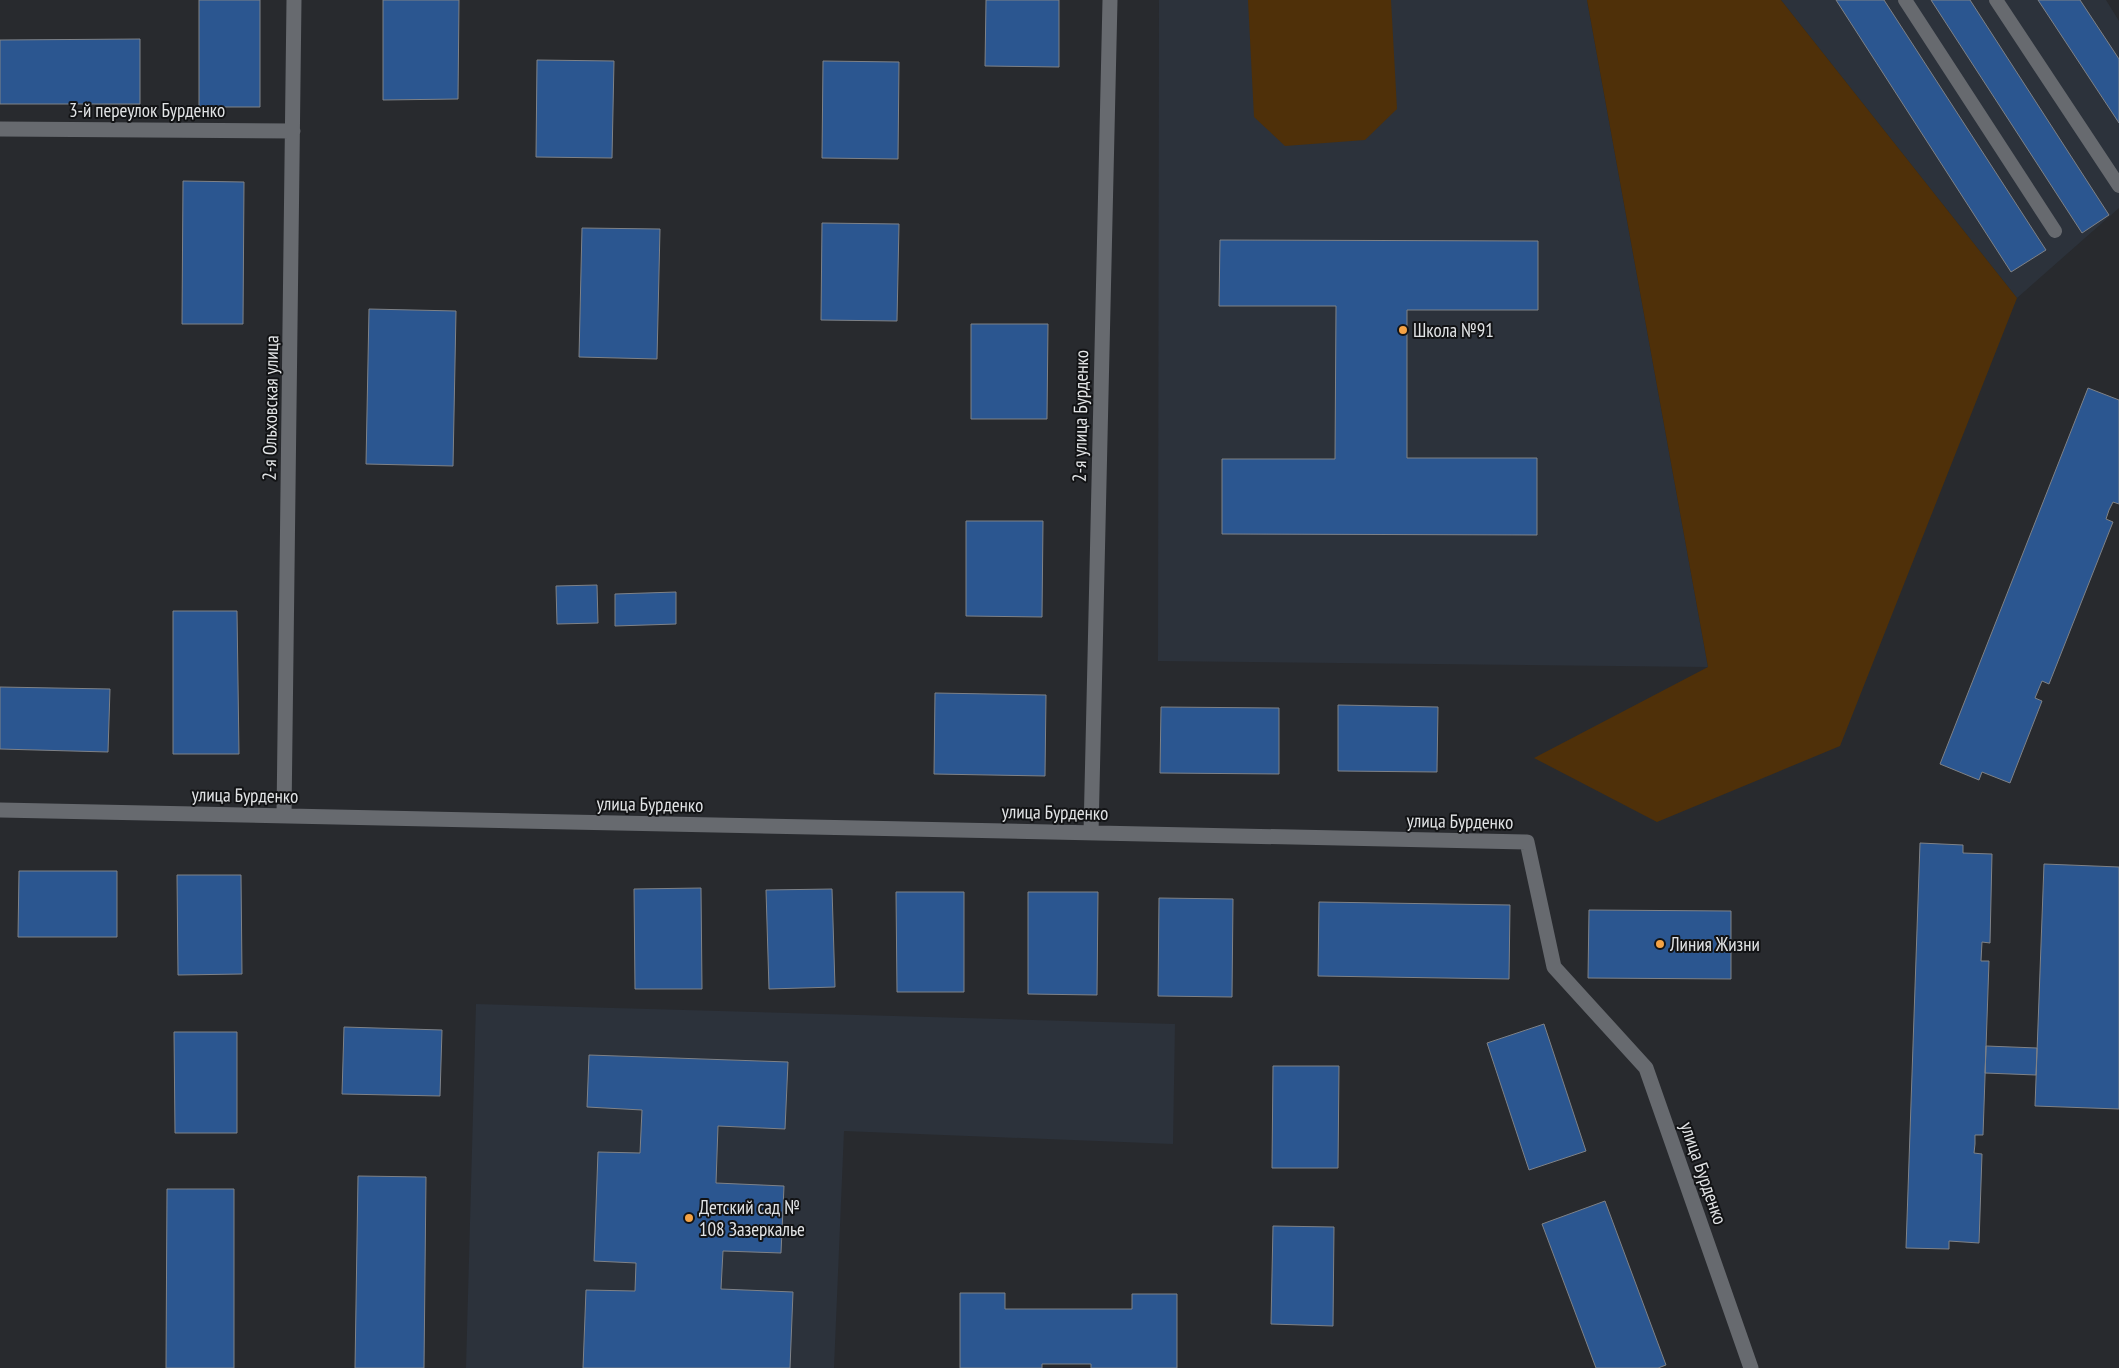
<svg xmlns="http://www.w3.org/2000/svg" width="2119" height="1368" viewBox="0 0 2119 1368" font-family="'PT Sans Narrow',sans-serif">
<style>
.built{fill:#2c323b}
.green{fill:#4f3009}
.building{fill:#2b5690;stroke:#7f8287}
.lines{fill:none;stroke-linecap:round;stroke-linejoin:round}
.lane{stroke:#676a6f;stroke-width:14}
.street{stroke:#676a6f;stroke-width:15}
.poi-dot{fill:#f5a345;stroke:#121315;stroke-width:2}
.labels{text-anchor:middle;stroke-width:4;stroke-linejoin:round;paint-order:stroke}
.street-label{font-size:19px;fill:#e2e4e6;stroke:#121315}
.poi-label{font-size:19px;fill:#e2e4e6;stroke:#121315;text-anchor:start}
</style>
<rect width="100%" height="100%" fill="#282a2e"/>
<path class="built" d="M 1159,0 L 1587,0 L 1708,667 L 1158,661 Z
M 1781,0 L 2106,0 L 2119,21 L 2119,208 L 2017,298 Z
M 476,1004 L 1175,1024 L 1173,1144 L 844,1131 L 834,1368 L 466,1368 Z"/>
<path class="green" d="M 1248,0 L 1391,0 L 1397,109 L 1365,140 L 1285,146 L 1254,117 Z
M 1587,0 L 1781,0 L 2017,298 L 1840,746 L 1657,822 L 1534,758 L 1708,667 Z"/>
<path class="building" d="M 199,0 L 260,0 L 260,107 L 199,107 Z
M 383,0 L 459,0 L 458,99 L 383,100 Z
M 986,0 L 1059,0 L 1059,67 L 985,66 Z
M 1836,0 L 1884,0 L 2046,250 L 2011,272 Z
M 1931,0 L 1970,0 L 2109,215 L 2082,233 Z
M 2038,0 L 2080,0 L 2119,59 L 2119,123 Z
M 140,39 L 140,104 L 0,104 L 0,40 Z
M 537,60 L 614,61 L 612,158 L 536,157 Z
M 823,61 L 899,62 L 898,159 L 822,158 Z
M 183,181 L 244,182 L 243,324 L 182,324 Z
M 822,223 L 899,224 L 897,321 L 821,320 Z
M 582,228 L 660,229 L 657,359 L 579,357 Z
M 1220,240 L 1538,241 L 1538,310 L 1407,310 L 1407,458 L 1537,458 L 1537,535 L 1222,534 L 1222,459 L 1335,459 L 1336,306 L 1219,306 Z
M 369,309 L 456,311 L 453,466 L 366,464 Z
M 971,324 L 1048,324 L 1047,419 L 971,419 Z
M 2088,388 L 2119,400 L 2119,504 L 2113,502 L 2109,510 L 2106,519 L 2113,522 L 2049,684 L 2042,681 L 2035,698 L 2042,701 L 2010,783 L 1982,772 L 1979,780 L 1940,764 Z
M 966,521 L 1043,521 L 1042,617 L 966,616 Z
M 597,585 L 598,623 L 557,624 L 556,586 Z
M 676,592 L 676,624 L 615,626 L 615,594 Z
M 173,611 L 237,611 L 239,754 L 173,754 Z
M 0,687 L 110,689 L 108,752 L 0,749 Z
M 935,693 L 1046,695 L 1045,776 L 934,774 Z
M 1338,705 L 1438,707 L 1437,772 L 1338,771 Z
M 1161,707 L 1279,708 L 1279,774 L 1160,773 Z
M 1920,843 L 1963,845 L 1963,853 L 1992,854 L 1990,943 L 1982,942 L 1981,961 L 1989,961 L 1983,1135 L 1975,1135 L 1975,1144 L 1974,1153 L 1982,1154 L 1979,1243 L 1949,1241 L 1949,1249 L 1906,1248 Z
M 2044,864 L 2119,867 L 2119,1109 L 2035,1106 Z
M 19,871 L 117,871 L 117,937 L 18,937 Z
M 177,875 L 241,875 L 242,974 L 178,975 Z
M 701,888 L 702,989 L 635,989 L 634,889 Z
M 832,889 L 835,987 L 769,989 L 766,890 Z
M 896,892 L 964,892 L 964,992 L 897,992 Z
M 1028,892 L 1098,892 L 1097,995 L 1028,994 Z
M 1159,898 L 1233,899 L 1232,997 L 1158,996 Z
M 1319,902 L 1510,905 L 1509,979 L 1318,976 Z
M 1589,910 L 1731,911 L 1731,979 L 1588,978 Z
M 1544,1024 L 1586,1151 L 1529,1170 L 1487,1043 Z
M 344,1027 L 442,1030 L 440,1096 L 342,1094 Z
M 174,1032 L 237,1032 L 237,1133 L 175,1133 Z
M 1986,1046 L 2037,1048 L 2036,1075 L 1985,1073 Z
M 589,1055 L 788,1062 L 785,1129 L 718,1126 L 716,1183 L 784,1186 L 781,1253 L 723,1251 L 721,1289 L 793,1292 L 790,1368 L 583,1368 L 586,1290 L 635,1291 L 636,1263 L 594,1261 L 598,1152 L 640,1153 L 642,1110 L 587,1107 Z
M 1273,1066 L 1339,1066 L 1338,1168 L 1272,1168 Z
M 358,1176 L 426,1177 L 424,1368 L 355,1368 Z
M 167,1189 L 234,1189 L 234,1368 L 166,1368 Z
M 1605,1201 L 1666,1365 L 1658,1368 L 1596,1368 L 1542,1224 Z
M 1273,1226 L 1334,1227 L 1333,1326 L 1271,1324 Z
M 960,1293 L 1005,1293 L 1005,1309 L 1132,1309 L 1132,1294 L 1177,1294 L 1177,1368 L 1091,1368 L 1091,1364 L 1042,1364 L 1042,1368 L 960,1368 Z"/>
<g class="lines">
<path class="lane" d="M 1905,0 L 2055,231
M 1996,0 L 2119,186"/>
<path class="street" d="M 0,129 L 293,131
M 0,810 L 1527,842 L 1554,967 L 1646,1068 L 1751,1368
M 284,816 L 294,0
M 1091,833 L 1110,0"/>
</g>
<g class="poi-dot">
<circle cx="1403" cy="330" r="5"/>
<circle cx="1660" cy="944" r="5"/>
<circle cx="689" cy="1218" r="5"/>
</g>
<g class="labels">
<g class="street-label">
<text x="147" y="117">3-й переулок Бурденко</text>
<text transform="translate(270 408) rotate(-89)" y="7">2-я Ольховская улица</text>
<text transform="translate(1080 416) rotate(-89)" y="7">2-я улица Бурденко</text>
<text transform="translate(245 795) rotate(1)" y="7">улица Бурденко</text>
<text transform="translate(650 804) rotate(1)" y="7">улица Бурденко</text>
<text transform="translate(1055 812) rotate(1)" y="7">улица Бурденко</text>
<text transform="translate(1460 821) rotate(1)" y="7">улица Бурденко</text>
<text transform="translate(1704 1173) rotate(71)" y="7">улица Бурденко</text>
</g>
<g class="poi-label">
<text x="1413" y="337">Школа №91</text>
<text x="1670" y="951">Линия Жизни</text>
<text x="699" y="1214">Детский сад №<tspan x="699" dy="22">108 Зазеркалье</tspan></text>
</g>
</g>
</svg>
